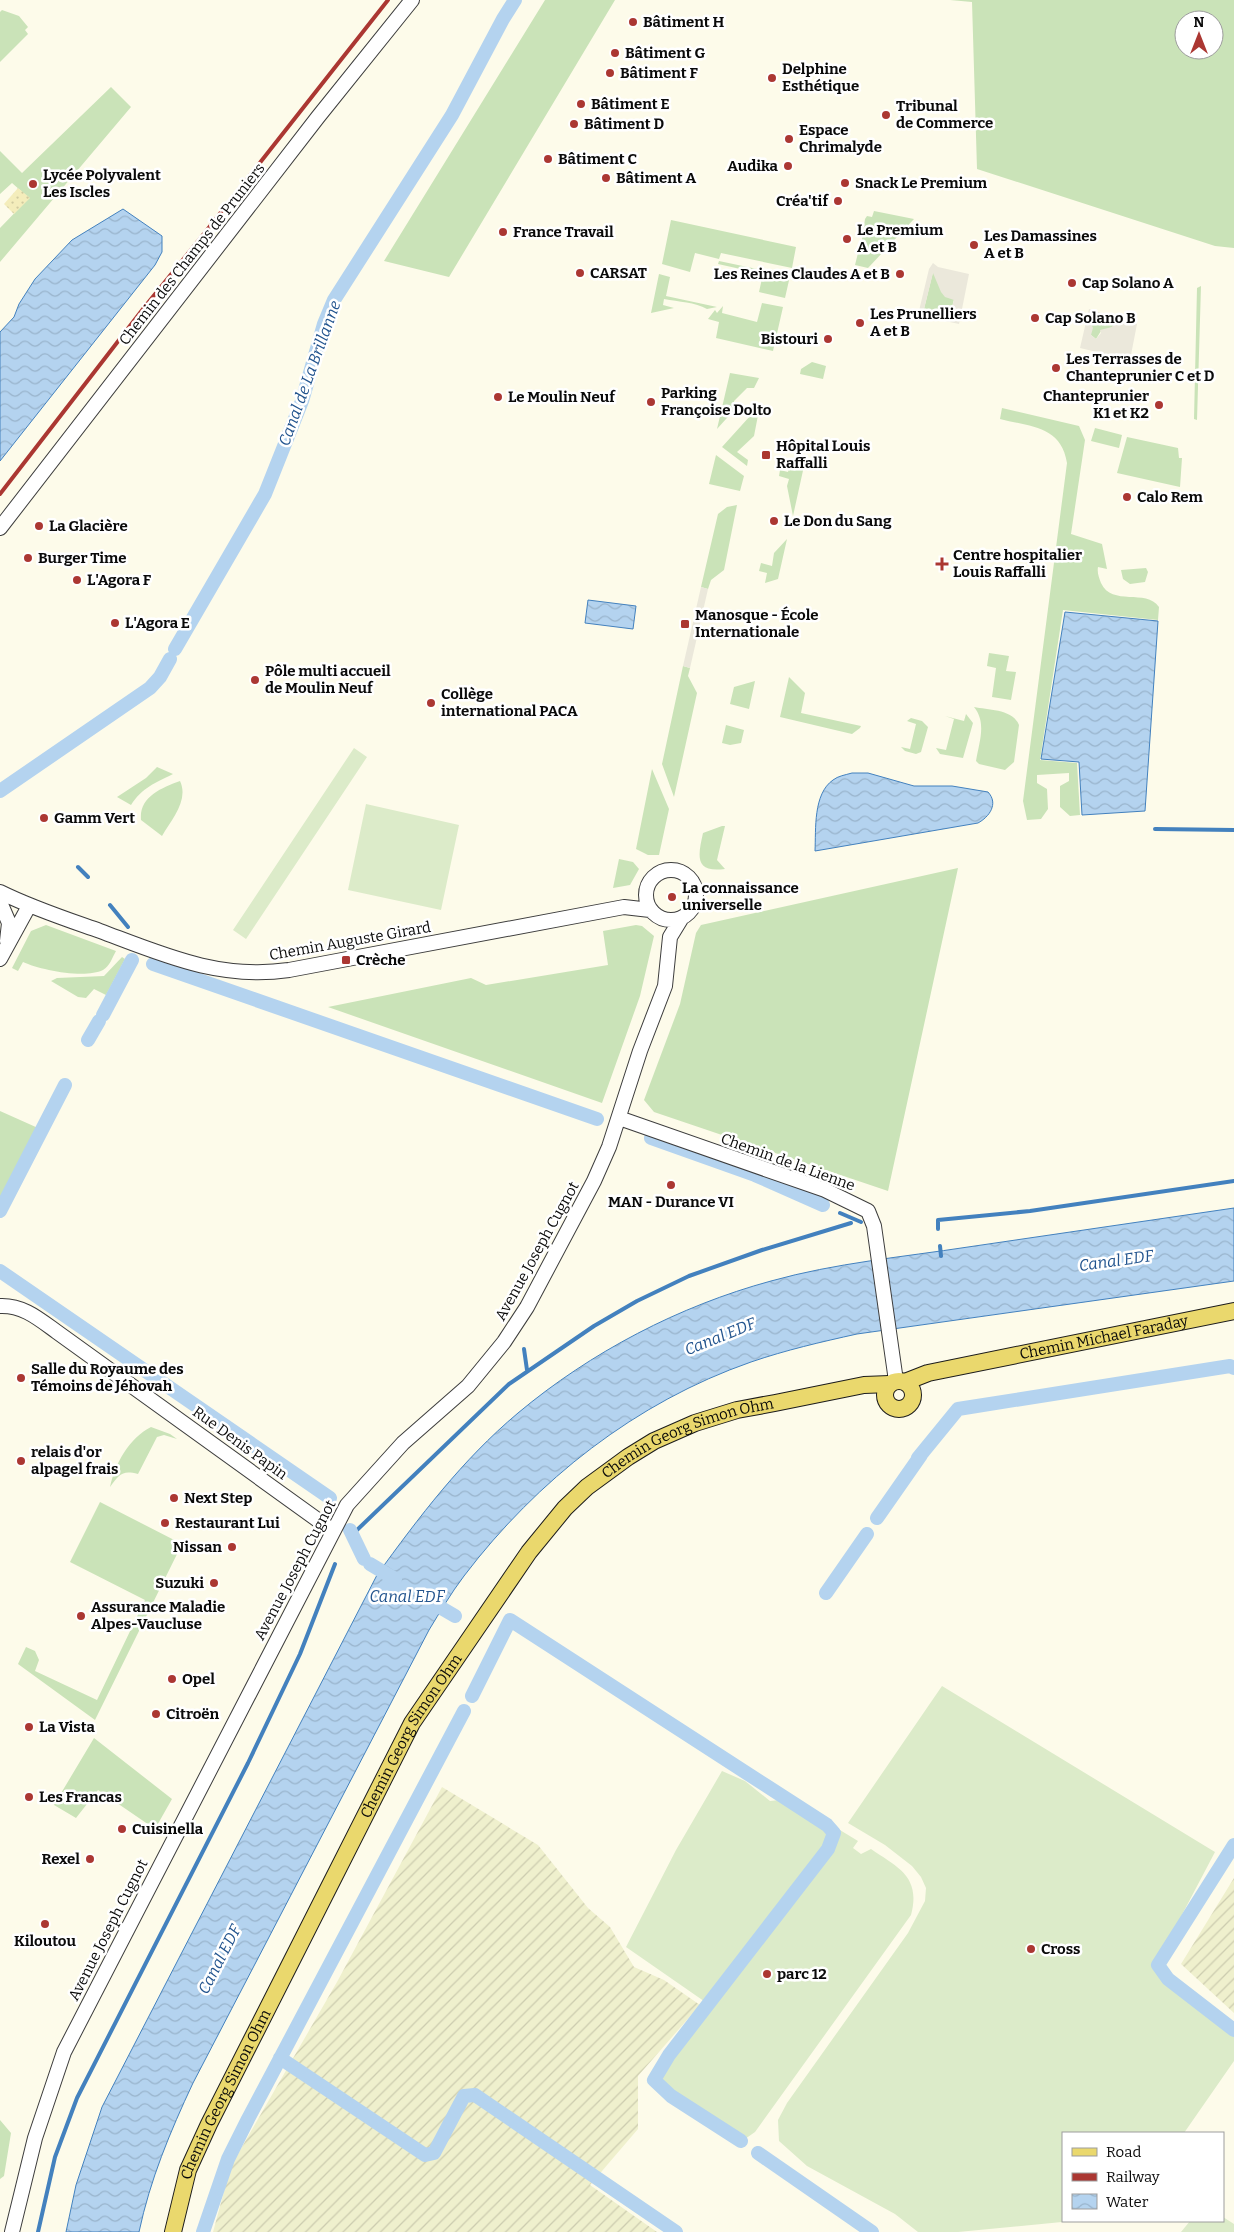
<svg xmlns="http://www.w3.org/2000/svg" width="1234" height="2232" viewBox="0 0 1234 2232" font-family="Bitter,serif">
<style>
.farmland{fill:url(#farmland-furrows)}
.grass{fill:#cae3b8;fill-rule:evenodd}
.sand{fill:url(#sand-dots)}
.pitch{fill:#dcebc9}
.plaza{fill:#ebe8db;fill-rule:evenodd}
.water{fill:url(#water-waves);stroke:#4381be}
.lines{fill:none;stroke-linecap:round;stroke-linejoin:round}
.stream{stroke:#4381be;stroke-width:4}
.canal{stroke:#b4d3ef;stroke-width:14}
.minor-casing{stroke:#3d3d3d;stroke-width:16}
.major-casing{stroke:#1b1b1b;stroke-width:18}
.minor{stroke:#fff;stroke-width:14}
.major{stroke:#ead86d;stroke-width:16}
.rail{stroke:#ab3732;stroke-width:4}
.poi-dot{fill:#ab3732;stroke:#fff;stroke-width:2}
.labels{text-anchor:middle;stroke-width:5;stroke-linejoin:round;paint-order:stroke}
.poi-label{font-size:15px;font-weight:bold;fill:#0a0a0a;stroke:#fff;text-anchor:start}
.street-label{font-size:15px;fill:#0a0a0a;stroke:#fff}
.water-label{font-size:16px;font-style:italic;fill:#22548e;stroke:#fff}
</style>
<defs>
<pattern id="farmland-furrows" width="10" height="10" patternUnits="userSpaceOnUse" patternTransform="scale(1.25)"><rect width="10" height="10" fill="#eff0cd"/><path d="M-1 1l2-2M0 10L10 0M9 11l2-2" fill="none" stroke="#ccccaf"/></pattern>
<pattern id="sand-dots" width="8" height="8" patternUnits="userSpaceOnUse" patternTransform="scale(1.25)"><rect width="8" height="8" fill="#f4edbb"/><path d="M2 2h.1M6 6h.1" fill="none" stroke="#d0ca9f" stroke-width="1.8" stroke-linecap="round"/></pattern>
<pattern id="water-waves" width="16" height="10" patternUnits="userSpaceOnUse" patternTransform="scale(1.25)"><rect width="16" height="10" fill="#b4d3ef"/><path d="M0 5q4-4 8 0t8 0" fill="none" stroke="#99b4cc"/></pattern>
</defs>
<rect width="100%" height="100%" fill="#fdfbea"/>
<path class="farmland" d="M 442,1787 L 538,1845 L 588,1908 L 610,1927 L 634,1967 L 664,1980 L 700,2005 L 638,2076 L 638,2129 L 590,2185 L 657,2232 L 213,2232 L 231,2166 L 337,1982 Z
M 1234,1878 L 1234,2013 L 1181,1964 Z"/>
<path class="grass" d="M 545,0 L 615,0 L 449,277 L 384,261 Z
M 950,0 L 1234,0 L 1234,248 L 1215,246 L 977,169 L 972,2 ZM 1184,20 L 1214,20 L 1214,50 L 1184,50 Z
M 2,10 L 19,16 L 28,27 L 25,30 L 28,34 L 0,62 L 0,12 Z
M 111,87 L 131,107 L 0,262 L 0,228 L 29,198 L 12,183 L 0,194 L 0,151 L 22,173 Z
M 874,211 L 914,219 L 868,268 L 855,265 L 858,253 L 860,253 L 865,219 L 867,216 L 872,217 Z
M 671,220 L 796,247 L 792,268 L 721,253 L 719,259 L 695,253 L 690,272 L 662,264 Z
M 719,261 L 790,276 L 785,298 L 759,292 L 763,274 L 718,264 Z
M 933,272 L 954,299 L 950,315 L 924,309 Z
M 659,274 L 670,277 L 666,296 L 717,307 L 707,309 C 695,302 679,302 664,299 L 663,305 L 674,308 L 651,313 Z
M 1201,286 L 1197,420 L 1194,419 L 1197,288 Z
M 762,303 L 783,307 L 773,351 L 716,338 L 719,322 L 708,319 L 715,310 L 717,313 L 723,306 L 722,313 L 757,322 Z
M 1090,312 L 1110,318 L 1114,323 L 1113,327 L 1101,331 L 1096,339 L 1091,335 L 1088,317 Z
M 812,362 L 826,366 L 823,379 L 800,374 L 801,369 Z
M 730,373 L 759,378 L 754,388 L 747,388 L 734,401 L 735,409 L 717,429 Z
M 760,405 L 754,436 L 737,452 L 748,460 L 747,466 L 722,447 Z
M 1002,408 L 1079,426 L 1085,440 L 1071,534 L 1102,544 L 1107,569 L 1098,567 C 1097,573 1099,577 1101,583 C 1112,607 1146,588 1159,607 L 1158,620 L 1063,610 L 1040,760 L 1077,763 L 1080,815 L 1070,816 L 1060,807 L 1060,786 L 1069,781 L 1069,773 L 1037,775 L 1037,783 L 1047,789 L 1048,809 L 1041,819 L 1027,820 L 1023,801 L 1067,463 C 1061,426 1031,427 1000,419 Z
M 1095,428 L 1122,435 L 1119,448 L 1091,441 Z
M 1127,437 L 1178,448 L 1179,458 L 1182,458 L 1180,487 L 1117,473 Z
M 716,455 L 744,476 L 740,491 L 709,484 Z
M 790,464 L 804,466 L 793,516 L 787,486 L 789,479 L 779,476 L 780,470 L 788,472 Z
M 737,505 L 724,570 L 711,580 L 708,589 L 701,587 L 718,514 L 727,507 Z
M 787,539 L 778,579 L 765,583 L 767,573 L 759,571 L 761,563 L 772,566 L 774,553 Z
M 1146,568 L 1148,572 L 1145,582 L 1130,584 L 1123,579 L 1121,570 Z
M 989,653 L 1009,656 L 1006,671 L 1016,672 L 1011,700 L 992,697 L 996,668 L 987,666 Z
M 683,666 L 690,668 L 688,676 L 697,693 L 674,797 L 662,764 Z
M 789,677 L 805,693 L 801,713 L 861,726 L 860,728 L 852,734 L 780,717 Z
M 755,681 L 749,709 L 730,704 L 734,687 Z
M 974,707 C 988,710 1013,709 1019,725 L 1014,762 L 1005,770 L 979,764 L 976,761 C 979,742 987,723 974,707 Z
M 966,714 L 973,723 L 963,758 L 940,754 L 936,748 L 946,750 L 954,719 L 945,716 L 964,721 Z
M 911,718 L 922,721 L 928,727 L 921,752 L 916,754 L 905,751 L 901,747 L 910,749 L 916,724 L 907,721 Z
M 726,725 L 744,730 L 741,743 L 730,745 L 722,743 Z
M 157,767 L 173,774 C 155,783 142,788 131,805 L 117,797 L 146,778 Z
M 652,769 L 669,809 L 659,855 L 648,855 L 636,849 Z
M 180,781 C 189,800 172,819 162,836 L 141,820 C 139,797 161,788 180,781 Z
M 722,826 L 725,826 L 717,860 L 725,869 C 694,873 698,856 703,833 Z
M 619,859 L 633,862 L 639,869 L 630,885 L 613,888 Z
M 958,868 L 888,1191 L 654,1112 L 644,1100 L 680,1004 L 696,933 L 701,925 Z
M 46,925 L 116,951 C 112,958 110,966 103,970 C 85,979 40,970 23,962 L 18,971 L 12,968 L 31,931 Z
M 636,925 L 642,926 L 654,936 L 640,996 L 602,1103 L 328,1007 L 471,978 L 486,985 L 608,965 L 603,931 Z
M 122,957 L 125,959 L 106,995 L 94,989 L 86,998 L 78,997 L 51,981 L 57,978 L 104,976 Z
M 0,1111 L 38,1128 L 0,1202 Z
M 151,1427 L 170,1434 L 177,1439 L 164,1435 L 157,1437 L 138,1474 C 122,1470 120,1474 110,1487 C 115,1464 129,1438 151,1427 Z
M 100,1502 L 182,1544 L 95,1720 L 18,1664 L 26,1647 L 35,1651 L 39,1660 L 35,1671 L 97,1700 L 145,1600 L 70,1562 Z
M 94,1738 L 172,1799 L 155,1829 L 98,1790 L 76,1818 L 54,1805 Z
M 0,2120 L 11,2133 L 4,2176 L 0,2179 Z"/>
<path class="sand" d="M 18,188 L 30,198 L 14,214 L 4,204 Z"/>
<path class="pitch" d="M 354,748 L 367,757 L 246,939 L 233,930 Z
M 366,804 L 459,825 L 441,910 L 348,890 Z
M 942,1686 L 1215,1852 L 1156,1964 L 1234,2032 L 1234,2061 L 1184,2133 L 1063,2133 L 1063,2221 L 1072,2221 L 958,2232 L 918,2232 L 895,2214 L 807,2166 L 779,2141 L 778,2120 L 787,2103 L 908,1933 L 925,1901 L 926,1888 L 921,1877 L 912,1866 L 885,1845 L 848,1823 Z
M 722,1771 L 745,1781 L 770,1801 L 789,1799 L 858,1841 L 853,1848 L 861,1854 L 871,1849 C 899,1868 921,1877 911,1915 L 755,2132 L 745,2139 L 658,2080 L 711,2006 L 626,1947 L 676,1850 Z
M 1223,2217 L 1234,2224 L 1234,2232 L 1181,2232 L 1190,2221 L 1223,2221 Z"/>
<path class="plaza" d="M 933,263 L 938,267 L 969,274 L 959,324 L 918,315 L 929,269 ZM 933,273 L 941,292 L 945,297 L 954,300 L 950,315 L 924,309 Z
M 1089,309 L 1137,324 L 1130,360 L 1080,348 ZM 1090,312 L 1110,318 L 1114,323 L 1112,327 L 1100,330 L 1101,333 L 1096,339 L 1091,335 L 1093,328 L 1088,317 Z
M 701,587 L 708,589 L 690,668 L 683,666 Z"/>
<path class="water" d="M 123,209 L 162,236 L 162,252 L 155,265 L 0,461 L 0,332 L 14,317 L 19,304 L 35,279 L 72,240 Z
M 588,600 L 636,606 L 633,629 L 585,623 Z
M 1065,612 L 1158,621 L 1145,811 L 1082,815 L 1079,762 L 1041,759 Z
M 852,773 L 868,773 L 914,786 L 952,786 L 988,792 C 999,804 989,817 978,823 L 815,851 C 816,829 813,794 833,780 C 838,776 845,775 852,773 Z
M 1234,1208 L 1234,1281 L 857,1334 C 821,1342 786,1350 751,1362 C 636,1402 537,1480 464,1576 C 451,1593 440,1612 429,1630 L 193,2083 C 170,2132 150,2180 139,2232 L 66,2232 L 76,2185 L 102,2107 L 377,1575 C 419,1517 462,1460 518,1413 C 591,1352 679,1306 771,1281 C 835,1263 903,1257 968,1247 C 1057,1234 1145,1221 1234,1208 Z"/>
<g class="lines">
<path class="stream" d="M 1155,829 L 1234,830
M 78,867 L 88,877
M 110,905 L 128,927
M 840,1213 L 861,1222
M 938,1229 L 938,1220 L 1030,1211 L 1234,1181
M 940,1246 L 941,1256
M 524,1349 L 527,1370
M 357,1530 L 509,1384 L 594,1326 L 637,1301 L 689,1276 L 762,1250 L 851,1223
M 38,2232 L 55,2157 L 77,2098 L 248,1763 L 300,1654 L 335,1564"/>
<path class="canal" d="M 175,649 L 265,494 L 302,401 L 324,324 L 334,300 L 452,115 L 503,19 L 515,0
M 0,791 L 150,688 L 160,677 L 170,659
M 153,964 L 597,1119
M 103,1015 L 132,960
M 88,1040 L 99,1021
M 651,1138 L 755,1175 L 823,1205
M 0,1211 L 65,1085
M 0,1271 L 330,1498
M 918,1458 L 958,1409 L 1230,1366 L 1234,1368
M 877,1518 L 921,1455
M 350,1530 L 364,1559
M 370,1564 L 395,1579
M 826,1593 L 867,1534
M 426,1599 L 455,1616
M 472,1696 L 510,1620 L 827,1825 L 834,1833 L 828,1849 L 669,2055 L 654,2080 L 671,2096 L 741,2141
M 1234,1845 L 1158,1965 L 1168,1979 L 1234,2030
M 280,2058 L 425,2155 L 434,2153 L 464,2096 L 475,2095 L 676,2232
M 758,2153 L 872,2232
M 203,2232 L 228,2159 L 248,2119 L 464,1711"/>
<g class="minor-casing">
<path id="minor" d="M 0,528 L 318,117 L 412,0
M646 895a25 25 0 1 1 50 0a25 25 0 1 1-50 0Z
M 0,892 C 32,908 66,919 100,931 C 164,955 219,980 289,970 L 624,907 L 650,910
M 0,902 L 9,923 L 7,941
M 0,959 L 29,906
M 619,1118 L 825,1190 L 868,1211 L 874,1226 L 896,1381
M 0,1306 C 23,1305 39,1319 57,1332 L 333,1531
M 12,2232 L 35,2138 L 64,2052 L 347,1505 L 403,1443 L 468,1386 L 504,1342 L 527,1307 L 594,1181 L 609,1147 L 640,1051 L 665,986 L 670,937 L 681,919"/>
</g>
<g class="major-casing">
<g id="major">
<circle cx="899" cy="1395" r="14"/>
<path id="s1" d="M 905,1382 L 928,1373 L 1234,1311"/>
<path id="s2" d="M 173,2232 L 188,2170 L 209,2124 L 412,1723 L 529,1552 L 565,1508 L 587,1487 L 628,1457 L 654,1441 L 695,1423 L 737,1410 L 775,1403 L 864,1385 L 890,1384"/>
</g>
</g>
<use href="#minor" class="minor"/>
<use href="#major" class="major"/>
<path class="rail" d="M 0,494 L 143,309 L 207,230 L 388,0"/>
</g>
<g class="poi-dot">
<circle cx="633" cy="22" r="5"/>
<circle cx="615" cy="53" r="5"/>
<circle cx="610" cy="73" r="5"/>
<circle cx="772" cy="78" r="5"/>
<circle cx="581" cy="104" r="5"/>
<circle cx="886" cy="115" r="5"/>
<circle cx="574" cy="124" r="5"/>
<circle cx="789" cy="139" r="5"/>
<circle cx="548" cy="159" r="5"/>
<circle cx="788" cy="166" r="5"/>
<circle cx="606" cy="178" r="5"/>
<circle cx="845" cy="183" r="5"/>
<circle cx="33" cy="184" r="5"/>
<circle cx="838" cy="201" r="5"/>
<circle cx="503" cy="232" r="5"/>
<circle cx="847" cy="239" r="5"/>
<circle cx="974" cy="245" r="5"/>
<circle cx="580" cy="273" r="5"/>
<circle cx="900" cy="274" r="5"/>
<circle cx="1072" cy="283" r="5"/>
<circle cx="1035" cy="318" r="5"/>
<circle cx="860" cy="323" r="5"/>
<circle cx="828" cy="339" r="5"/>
<circle cx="1056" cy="368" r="5"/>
<circle cx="498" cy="397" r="5"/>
<circle cx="651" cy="402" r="5"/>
<circle cx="1159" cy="405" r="5"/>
<rect x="761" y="450" width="10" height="10" rx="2.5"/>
<circle cx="1127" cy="497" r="5"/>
<circle cx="774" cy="521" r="5"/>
<circle cx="39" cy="526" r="5"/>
<circle cx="28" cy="558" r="5"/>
<path d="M939.5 556.5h5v5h5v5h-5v5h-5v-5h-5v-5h5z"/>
<circle cx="77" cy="580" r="5"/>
<circle cx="115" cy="623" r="5"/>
<rect x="680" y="619" width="10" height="10" rx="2.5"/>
<circle cx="255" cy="680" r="5"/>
<circle cx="431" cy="703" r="5"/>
<circle cx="44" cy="818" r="5"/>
<circle cx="672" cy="897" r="5"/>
<rect x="341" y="955" width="10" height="10" rx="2.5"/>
<circle cx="671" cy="1185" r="5"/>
<circle cx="21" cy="1378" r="5"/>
<circle cx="21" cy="1461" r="5"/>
<circle cx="174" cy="1498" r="5"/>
<circle cx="165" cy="1523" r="5"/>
<circle cx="232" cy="1547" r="5"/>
<circle cx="214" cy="1583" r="5"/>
<circle cx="81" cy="1616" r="5"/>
<circle cx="172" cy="1679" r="5"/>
<circle cx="156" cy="1714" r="5"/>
<circle cx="29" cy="1727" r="5"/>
<circle cx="29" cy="1797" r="5"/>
<circle cx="122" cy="1829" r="5"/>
<circle cx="90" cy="1859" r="5"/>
<circle cx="45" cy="1924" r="5"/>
<circle cx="1031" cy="1949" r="5"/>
<circle cx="767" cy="1974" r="5"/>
</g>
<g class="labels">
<g class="poi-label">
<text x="643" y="27">Bâtiment H</text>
<text x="625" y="58">Bâtiment G</text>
<text x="782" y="74">Delphine<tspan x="782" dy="17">Esthétique</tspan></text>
<text x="620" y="78">Bâtiment F</text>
<text x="591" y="109">Bâtiment E</text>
<text x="896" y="111">Tribunal<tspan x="896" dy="17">de Commerce</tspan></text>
<text x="584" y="129">Bâtiment D</text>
<text x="799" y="135">Espace<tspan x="799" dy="17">Chrimalyde</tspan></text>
<text x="558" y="164">Bâtiment C</text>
<text x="778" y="171" text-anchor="end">Audika</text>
<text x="43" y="180">Lycée Polyvalent<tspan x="43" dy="17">Les Iscles</tspan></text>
<text x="616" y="183">Bâtiment A</text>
<text x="855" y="188">Snack Le Premium</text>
<text x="828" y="206" text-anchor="end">Créa'tif</text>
<text x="857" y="235">Le Premium<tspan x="857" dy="17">A et B</tspan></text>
<text x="513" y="237">France Travail</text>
<text x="984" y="241">Les Damassines<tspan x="984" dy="17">A et B</tspan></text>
<text x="590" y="278">CARSAT</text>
<text x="890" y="279" text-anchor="end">Les Reines Claudes A et B</text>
<text x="1082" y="288">Cap Solano A</text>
<text x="870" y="319">Les Prunelliers<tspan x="870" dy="17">A et B</tspan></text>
<text x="1045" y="323">Cap Solano B</text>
<text x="818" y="344" text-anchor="end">Bistouri</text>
<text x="1066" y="364">Les Terrasses de<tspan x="1066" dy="17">Chanteprunier C et D</tspan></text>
<text x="661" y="398">Parking<tspan x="661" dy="17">Françoise Dolto</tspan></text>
<text x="1149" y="401" text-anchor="end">Chanteprunier<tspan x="1149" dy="17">K1 et K2</tspan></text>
<text x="508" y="402">Le Moulin Neuf</text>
<text x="776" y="451">Hôpital Louis<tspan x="776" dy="17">Raffalli</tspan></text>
<text x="1137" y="502">Calo Rem</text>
<text x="784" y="526">Le Don du Sang</text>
<text x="49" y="531">La Glacière</text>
<text x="953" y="560">Centre hospitalier<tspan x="953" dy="17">Louis Raffalli</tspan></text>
<text x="38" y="563">Burger Time</text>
<text x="87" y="585">L'Agora F</text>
<text x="695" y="620">Manosque - École<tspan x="695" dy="17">Internationale</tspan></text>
<text x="125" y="628">L'Agora E</text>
<text x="265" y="676">Pôle multi accueil<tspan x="265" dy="17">de Moulin Neuf</tspan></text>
<text x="441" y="699">Collège<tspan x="441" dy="17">international PACA</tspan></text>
<text x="54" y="823">Gamm Vert</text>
<text x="682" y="893">La connaissance<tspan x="682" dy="17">universelle</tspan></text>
<text x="356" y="965">Crèche</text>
<text x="671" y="1207" text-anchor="middle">MAN - Durance VI</text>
<text x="31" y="1374">Salle du Royaume des<tspan x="31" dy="17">Témoins de Jéhovah</tspan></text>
<text x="31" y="1457">relais d'or<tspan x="31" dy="17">alpagel frais</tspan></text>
<text x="184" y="1503">Next Step</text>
<text x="175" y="1528">Restaurant Lui</text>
<text x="222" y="1552" text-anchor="end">Nissan</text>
<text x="204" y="1588" text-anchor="end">Suzuki</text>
<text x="91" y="1612">Assurance Maladie<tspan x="91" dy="17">Alpes-Vaucluse</tspan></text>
<text x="182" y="1684">Opel</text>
<text x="166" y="1719">Citroën</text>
<text x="39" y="1732">La Vista</text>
<text x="39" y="1802">Les Francas</text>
<text x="132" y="1834">Cuisinella</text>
<text x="80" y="1864" text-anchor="end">Rexel</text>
<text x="45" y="1946" text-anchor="middle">Kiloutou</text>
<text x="1041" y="1954">Cross</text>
<text x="777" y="1979">parc 12</text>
</g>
<g class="street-label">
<text transform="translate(192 254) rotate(-52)" y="5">Chemin des Champs de Pruniers</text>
<text transform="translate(350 941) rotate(-10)" y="5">Chemin Auguste Girard</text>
<text transform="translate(788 1162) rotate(20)" y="5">Chemin de la Lienne</text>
<text transform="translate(537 1251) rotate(-61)" y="5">Avenue Joseph Cugnot</text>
<text dy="5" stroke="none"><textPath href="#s1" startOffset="204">Chemin Michael Faraday</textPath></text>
<text dy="5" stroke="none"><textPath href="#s2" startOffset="972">Chemin Georg Simon Ohm</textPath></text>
<text transform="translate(240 1443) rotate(36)" y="5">Rue Denis Papin</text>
<text transform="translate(295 1570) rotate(-62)" y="5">Avenue Joseph Cugnot</text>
<text dy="5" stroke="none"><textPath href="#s2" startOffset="552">Chemin Georg Simon Ohm</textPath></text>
<text transform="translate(108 1930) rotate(-63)" y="5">Avenue Joseph Cugnot</text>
<text dy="5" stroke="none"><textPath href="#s2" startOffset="148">Chemin Georg Simon Ohm</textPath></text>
</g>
<g class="water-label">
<text transform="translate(309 373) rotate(-70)" y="6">Canal de La Brillanne</text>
<text transform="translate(1116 1260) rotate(-8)" y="6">Canal EDF</text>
<text transform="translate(720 1336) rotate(-22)" y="6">Canal EDF</text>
<text x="407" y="1602">Canal EDF</text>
<text transform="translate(219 1959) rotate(-63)" y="6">Canal EDF</text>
</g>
</g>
<rect x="1062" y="2132" width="162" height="90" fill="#ffffff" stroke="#9d9d9d"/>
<rect x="1072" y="2148" width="25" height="8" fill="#ead86d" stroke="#9d9d9d"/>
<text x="1106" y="2157" font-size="15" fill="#0a0a0a">Road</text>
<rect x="1072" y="2173" width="25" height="8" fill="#ab3732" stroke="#9d9d9d"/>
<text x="1106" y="2182" font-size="15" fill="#0a0a0a">Railway</text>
<rect x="1072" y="2194" width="25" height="15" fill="url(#water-waves)" stroke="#9d9d9d"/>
<text x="1106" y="2207" font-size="15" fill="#0a0a0a">Water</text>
<g transform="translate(1199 35)"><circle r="24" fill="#ffffff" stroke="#9d9d9d"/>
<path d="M0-4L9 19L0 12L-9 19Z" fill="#ab3732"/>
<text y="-8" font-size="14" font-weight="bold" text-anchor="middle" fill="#0a0a0a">N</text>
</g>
</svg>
